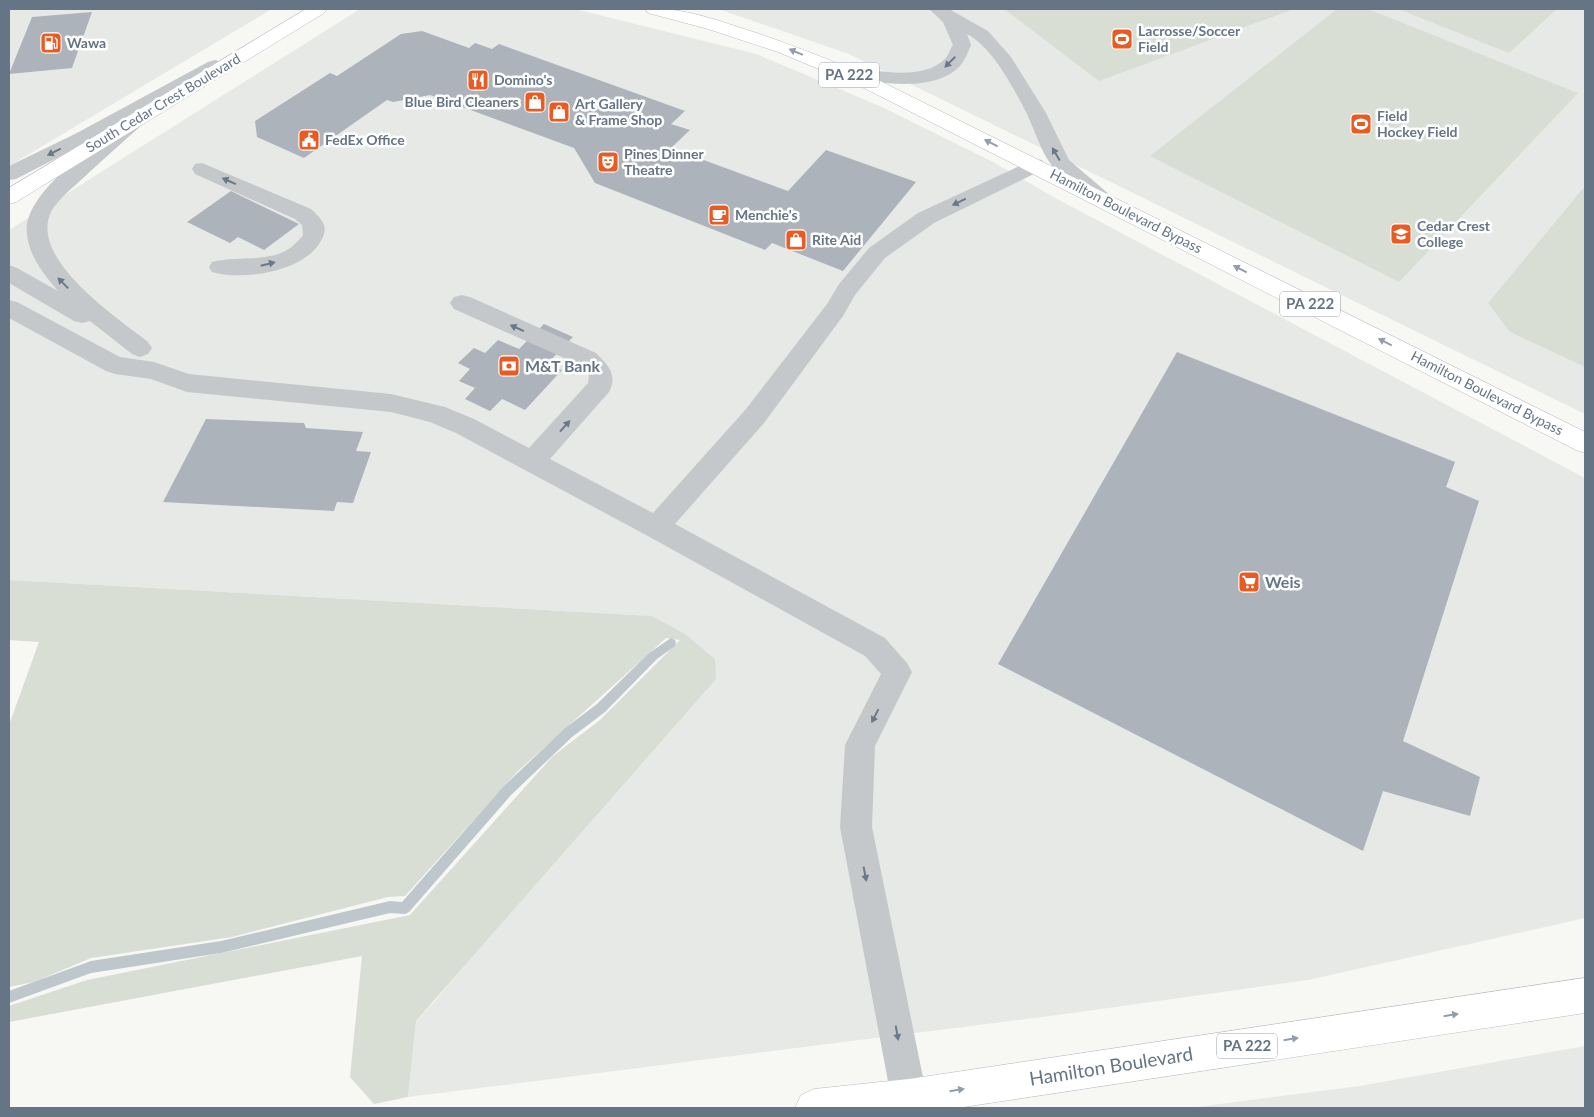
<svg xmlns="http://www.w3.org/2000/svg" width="1594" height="1117" viewBox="0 0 1594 1117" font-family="Lato,sans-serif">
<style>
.built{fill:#e7e9e7}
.green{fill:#d8ded4}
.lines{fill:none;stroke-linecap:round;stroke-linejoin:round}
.stream{fill:#bdc7cc;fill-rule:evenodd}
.building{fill:#acb3ba}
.major-casing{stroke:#b7bbbf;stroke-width:1}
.minor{fill:#c4c8cb;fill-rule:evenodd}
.major{fill:#fff;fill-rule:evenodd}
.oneway{fill:#939eaa}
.oneway2{fill:#6a7988}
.labels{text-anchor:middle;stroke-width:5;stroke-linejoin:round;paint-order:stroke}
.far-poi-label{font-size:14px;font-weight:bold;fill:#657585;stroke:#fff;text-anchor:start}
.far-street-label{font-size:14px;fill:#657585;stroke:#fff}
.shield{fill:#fff;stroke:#939eaa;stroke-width:1}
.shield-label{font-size:15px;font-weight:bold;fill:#657585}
.poi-label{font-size:16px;font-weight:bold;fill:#657585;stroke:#fff;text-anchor:start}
.near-street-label{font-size:19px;fill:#657585;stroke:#fff}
</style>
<rect width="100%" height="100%" fill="#f7f7f3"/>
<path class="built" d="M 9,9 L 272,9 L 9,166 Z
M 360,9 L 575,9 L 756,54 L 882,107 L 993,162 L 1057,199 L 1585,478 L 1585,918 L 1308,980 L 1058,1015 L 408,1097 L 416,1021 L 436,1000 L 715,659 L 652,616 L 9,580 L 9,230 Z
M 718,9 L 1585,9 L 1585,414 L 849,54 Z
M 1585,1046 L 1585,1108 L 1189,1108 L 1360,1086 Z"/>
<path class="green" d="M 1004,9 L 1294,9 L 1099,81 Z
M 1337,9 L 1368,9 L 1578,93 L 1399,282 L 1150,156 Z
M 1398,9 L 1557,9 L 1509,53 Z
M 1585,186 L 1585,367 L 1510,332 L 1488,303 Z
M 9,580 L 652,616 L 685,634 L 715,659 L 716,679 L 416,1021 L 408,1097 L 374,1104 L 350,1077 L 362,956 L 9,1022 L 9,1006 L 87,980 L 410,915 L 553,756 L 600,720 L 680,640 L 666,638 L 518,771 L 405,896 L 388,897 L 232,937 L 91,958 L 34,982 L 9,987 L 9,725 L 39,642 L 9,640 Z"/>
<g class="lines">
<path class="stream" d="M 671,638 L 675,640 L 676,643 L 675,646 L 657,659 L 605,712 L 572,737 L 511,795 L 409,912 L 405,914 L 390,913 L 221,953 L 91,973 L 9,1003 L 9,991 L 91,961 L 221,941 L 390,901 L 402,902 L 503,787 L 564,729 L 597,704 L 649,653 Z"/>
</g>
<path class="building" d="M 92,12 L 72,68 L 9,74 L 32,17 Z
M 422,31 L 469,48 L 475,43 L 492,49 L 499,44 L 685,111 L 671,124 L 690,130 L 671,148 L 788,191 L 826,150 L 916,182 L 843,271 L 772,243 L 765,250 L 595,183 L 574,148 L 430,95 L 393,102 L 387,100 L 304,158 L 257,137 L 255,121 L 330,73 L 337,76 L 401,34 Z
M 231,191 L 299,224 L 264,250 L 238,237 L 230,243 L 187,222 Z
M 544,324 L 573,337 L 547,364 L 562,370 L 525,410 L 502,399 L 490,411 L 465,399 L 475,388 L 459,381 L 470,369 L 458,363 L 474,348 L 485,353 L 498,340 L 519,349 Z
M 1177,352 L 1455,462 L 1446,487 L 1479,501 L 1403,741 L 1480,777 L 1470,816 L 1383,791 L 1363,851 L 998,664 Z
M 206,419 L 304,423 L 306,428 L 363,432 L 356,451 L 371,452 L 353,503 L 337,502 L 334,511 L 163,502 Z"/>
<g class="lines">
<g class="major-casing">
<path id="major" d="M 306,9 L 327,9 L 324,13 L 16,202 L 9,204 L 9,188 Z
M 645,9 C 677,7 708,17 738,27 C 786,42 832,61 878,80 L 1585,432 L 1585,453 L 1576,450 L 864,88 L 778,52 L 708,29 L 648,13 Z
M 1585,978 L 1585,1013 L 957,1108 L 795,1108 L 801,1095 L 814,1089 L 909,1079 Z"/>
</g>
<path class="minor" d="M 929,9 L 949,9 L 988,31 L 1011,57 L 1046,113 L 1069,160 L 1110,195 L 1114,200 L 1110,205 L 1103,207 L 1096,205 C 1082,193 1064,181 1053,167 C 1040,151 1035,130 1026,112 C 1013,87 992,47 967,34 L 971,45 C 968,52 965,60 960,66 C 932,95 874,81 839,77 L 832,75 L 830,71 L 832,67 L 839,65 C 869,69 921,83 945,59 C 949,55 950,49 953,45 L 943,22 Z
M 215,60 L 222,62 L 224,66 L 222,70 L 139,115 L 143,116 L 146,120 L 143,124 C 122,143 101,161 81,180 C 71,189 59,199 52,210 C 26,258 118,318 148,342 L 152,348 L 148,354 L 140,357 L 132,354 L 90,321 L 82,323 L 74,321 L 9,283 L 9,265 L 17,268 L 58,291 C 44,275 29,256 27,234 C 22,196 88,151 115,128 L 16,179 L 9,180 L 9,166 L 75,134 L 208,62 Z
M 1035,159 L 1042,160 L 1045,165 L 1042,170 L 934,223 L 885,258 L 855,295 L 843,316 L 764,423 L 675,524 L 885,638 L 907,663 L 912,672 L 875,746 L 872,827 L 927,1097 L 923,1108 L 895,1108 L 891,1097 L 840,827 L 845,745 L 881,674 L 865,656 L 646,535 L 456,433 L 430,422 L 391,412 L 187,392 L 151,379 L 115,374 L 106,371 L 9,318 L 9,300 L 17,302 L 120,357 L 154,362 L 189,374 L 391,394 L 445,407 L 474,419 L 529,448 L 588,383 L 589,375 L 580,365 L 454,309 L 450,303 L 454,297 L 462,295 L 470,297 L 596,353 C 608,365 618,375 609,392 L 550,459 L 653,513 L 746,409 L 827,304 L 839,284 L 869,248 L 918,213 Z
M 202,163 L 311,209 C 324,221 330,228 319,244 C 301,272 242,281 212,272 L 209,267 L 212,262 C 245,253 279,268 303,235 L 302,225 L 295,219 L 195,174 L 192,169 L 195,164 Z"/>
<use href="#major" class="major"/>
</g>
<defs><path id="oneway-solid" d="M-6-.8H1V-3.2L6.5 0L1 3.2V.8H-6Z" transform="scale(1.25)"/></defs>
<g class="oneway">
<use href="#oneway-solid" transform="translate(796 52) rotate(-157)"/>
<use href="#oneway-solid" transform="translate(991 143) rotate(-153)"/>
<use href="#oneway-solid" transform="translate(1240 269) rotate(-153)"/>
<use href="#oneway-solid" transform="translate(1385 342) rotate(-153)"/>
<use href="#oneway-solid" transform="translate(1451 1015) rotate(-9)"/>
<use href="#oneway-solid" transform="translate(1291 1039) rotate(-9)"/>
<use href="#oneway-solid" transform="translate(957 1090) rotate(-9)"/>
</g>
<g class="oneway2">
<use href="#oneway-solid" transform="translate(950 62) rotate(135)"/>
<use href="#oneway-solid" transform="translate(54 152) rotate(153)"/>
<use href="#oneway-solid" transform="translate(1056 154) rotate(-120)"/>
<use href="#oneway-solid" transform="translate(229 181) rotate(-156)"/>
<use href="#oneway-solid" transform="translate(959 202) rotate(154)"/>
<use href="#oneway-solid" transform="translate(268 264) rotate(-14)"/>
<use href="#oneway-solid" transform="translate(63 283) rotate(-134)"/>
<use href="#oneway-solid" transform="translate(517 328) rotate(-156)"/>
<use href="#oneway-solid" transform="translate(565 426) rotate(-48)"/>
<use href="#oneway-solid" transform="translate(875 716) rotate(117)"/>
<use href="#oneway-solid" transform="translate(865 874) rotate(79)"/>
<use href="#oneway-solid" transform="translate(897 1033) rotate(80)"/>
</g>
<defs>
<g id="stadium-square" transform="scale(1.125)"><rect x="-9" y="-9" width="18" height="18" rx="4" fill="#e85b22" stroke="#fff"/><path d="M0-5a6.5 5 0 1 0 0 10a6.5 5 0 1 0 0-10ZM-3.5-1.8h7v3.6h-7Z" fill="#fff"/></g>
<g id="fuel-square" transform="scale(1.125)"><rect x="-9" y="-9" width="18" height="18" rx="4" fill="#e85b22" stroke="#fff"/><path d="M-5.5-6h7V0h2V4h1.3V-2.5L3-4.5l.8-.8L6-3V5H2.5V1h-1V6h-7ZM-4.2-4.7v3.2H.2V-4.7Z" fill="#fff"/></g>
<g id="restaurant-square" transform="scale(1.125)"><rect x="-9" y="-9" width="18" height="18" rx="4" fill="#e85b22" stroke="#fff"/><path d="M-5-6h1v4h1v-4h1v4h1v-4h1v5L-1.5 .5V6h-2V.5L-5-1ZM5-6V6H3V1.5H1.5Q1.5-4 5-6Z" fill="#fff"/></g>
<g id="shop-square" transform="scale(1.125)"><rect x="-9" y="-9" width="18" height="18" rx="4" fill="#e85b22" stroke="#fff"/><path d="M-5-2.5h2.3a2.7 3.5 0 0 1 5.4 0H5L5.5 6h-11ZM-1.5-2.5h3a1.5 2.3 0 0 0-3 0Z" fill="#fff"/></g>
<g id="civic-square" transform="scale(1.125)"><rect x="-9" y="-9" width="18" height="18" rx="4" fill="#e85b22" stroke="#fff"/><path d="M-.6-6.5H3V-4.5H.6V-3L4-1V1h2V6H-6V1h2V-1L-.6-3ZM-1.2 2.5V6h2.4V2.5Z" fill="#fff"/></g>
<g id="theatre-square" transform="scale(1.125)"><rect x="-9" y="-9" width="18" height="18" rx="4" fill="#e85b22" stroke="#fff"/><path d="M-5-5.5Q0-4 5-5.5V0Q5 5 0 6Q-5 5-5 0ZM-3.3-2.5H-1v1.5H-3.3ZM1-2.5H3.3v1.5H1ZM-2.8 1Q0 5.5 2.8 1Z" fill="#fff"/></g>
<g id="cafe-square" transform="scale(1.125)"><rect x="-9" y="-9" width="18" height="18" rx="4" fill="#e85b22" stroke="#fff"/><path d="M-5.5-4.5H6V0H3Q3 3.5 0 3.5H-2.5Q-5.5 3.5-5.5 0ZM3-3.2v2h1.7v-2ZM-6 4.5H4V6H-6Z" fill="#fff"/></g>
<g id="university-square" transform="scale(1.125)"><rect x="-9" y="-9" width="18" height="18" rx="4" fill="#e85b22" stroke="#fff"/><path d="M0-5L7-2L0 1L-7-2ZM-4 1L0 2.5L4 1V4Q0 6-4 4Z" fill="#fff"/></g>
<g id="bank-square" transform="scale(1.125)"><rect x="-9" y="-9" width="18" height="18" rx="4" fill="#e85b22" stroke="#fff"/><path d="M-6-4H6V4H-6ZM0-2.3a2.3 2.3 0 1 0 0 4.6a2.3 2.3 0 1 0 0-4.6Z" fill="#fff"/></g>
<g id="supermarket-square" transform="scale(1.125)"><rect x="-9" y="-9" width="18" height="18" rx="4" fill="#e85b22" stroke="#fff"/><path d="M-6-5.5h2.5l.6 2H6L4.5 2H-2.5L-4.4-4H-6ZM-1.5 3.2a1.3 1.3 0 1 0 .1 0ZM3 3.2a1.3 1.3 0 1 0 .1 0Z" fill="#fff"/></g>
</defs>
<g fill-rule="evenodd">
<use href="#stadium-square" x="1122" y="39"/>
<use href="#fuel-square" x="51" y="43"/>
<use href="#restaurant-square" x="478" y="80"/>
<use href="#shop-square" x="535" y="102"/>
<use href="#shop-square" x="559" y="112"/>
<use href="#stadium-square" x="1361" y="124"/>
<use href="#civic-square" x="309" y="140"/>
<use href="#theatre-square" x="608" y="162"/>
<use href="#cafe-square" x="719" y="215"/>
<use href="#university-square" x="1401" y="234"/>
<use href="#shop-square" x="796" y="240"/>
<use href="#bank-square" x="509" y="366"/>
<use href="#supermarket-square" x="1249" y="582"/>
</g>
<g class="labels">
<g class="far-poi-label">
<text x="1138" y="36">Lacrosse/Soccer<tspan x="1138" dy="16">Field</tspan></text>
<text x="67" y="48">Wawa</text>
<text x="494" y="85">Domino's</text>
<text x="519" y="107" text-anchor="end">Blue Bird Cleaners</text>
<text x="575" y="109">Art Gallery<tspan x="575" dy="16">&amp; Frame Shop</tspan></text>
<text x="1377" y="121">Field<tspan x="1377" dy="16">Hockey Field</tspan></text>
<text x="325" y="145">FedEx Office</text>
<text x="624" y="159">Pines Dinner<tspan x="624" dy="16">Theatre</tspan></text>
<text x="735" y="220">Menchie's</text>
<text x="1417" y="231">Cedar Crest<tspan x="1417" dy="16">College</tspan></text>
<text x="812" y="245">Rite Aid</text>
</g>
<g class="far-street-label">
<text transform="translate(163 103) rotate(-31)" y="5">South Cedar Crest Boulevard</text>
<text transform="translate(1126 211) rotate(27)" y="5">Hamilton Boulevard Bypass</text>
<text transform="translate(1487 393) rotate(27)" y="5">Hamilton Boulevard Bypass</text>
</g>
<g class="shield">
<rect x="819" y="62.5" width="60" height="25" rx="4"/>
<rect x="1280" y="291.5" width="60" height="25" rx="4"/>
<rect x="1217" y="1033.5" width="60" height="25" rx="4"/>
</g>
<g class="shield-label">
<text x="849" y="80">PA 222</text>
<text x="1310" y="309">PA 222</text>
<text x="1247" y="1051">PA 222</text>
</g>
<g class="poi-label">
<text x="525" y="372">M&amp;T Bank</text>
<text x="1265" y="588">Weis</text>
</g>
<g class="near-street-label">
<text transform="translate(1111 1066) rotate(-9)" y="7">Hamilton Boulevard</text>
</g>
</g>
<rect width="1594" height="1117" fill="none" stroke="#657585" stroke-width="20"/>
</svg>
